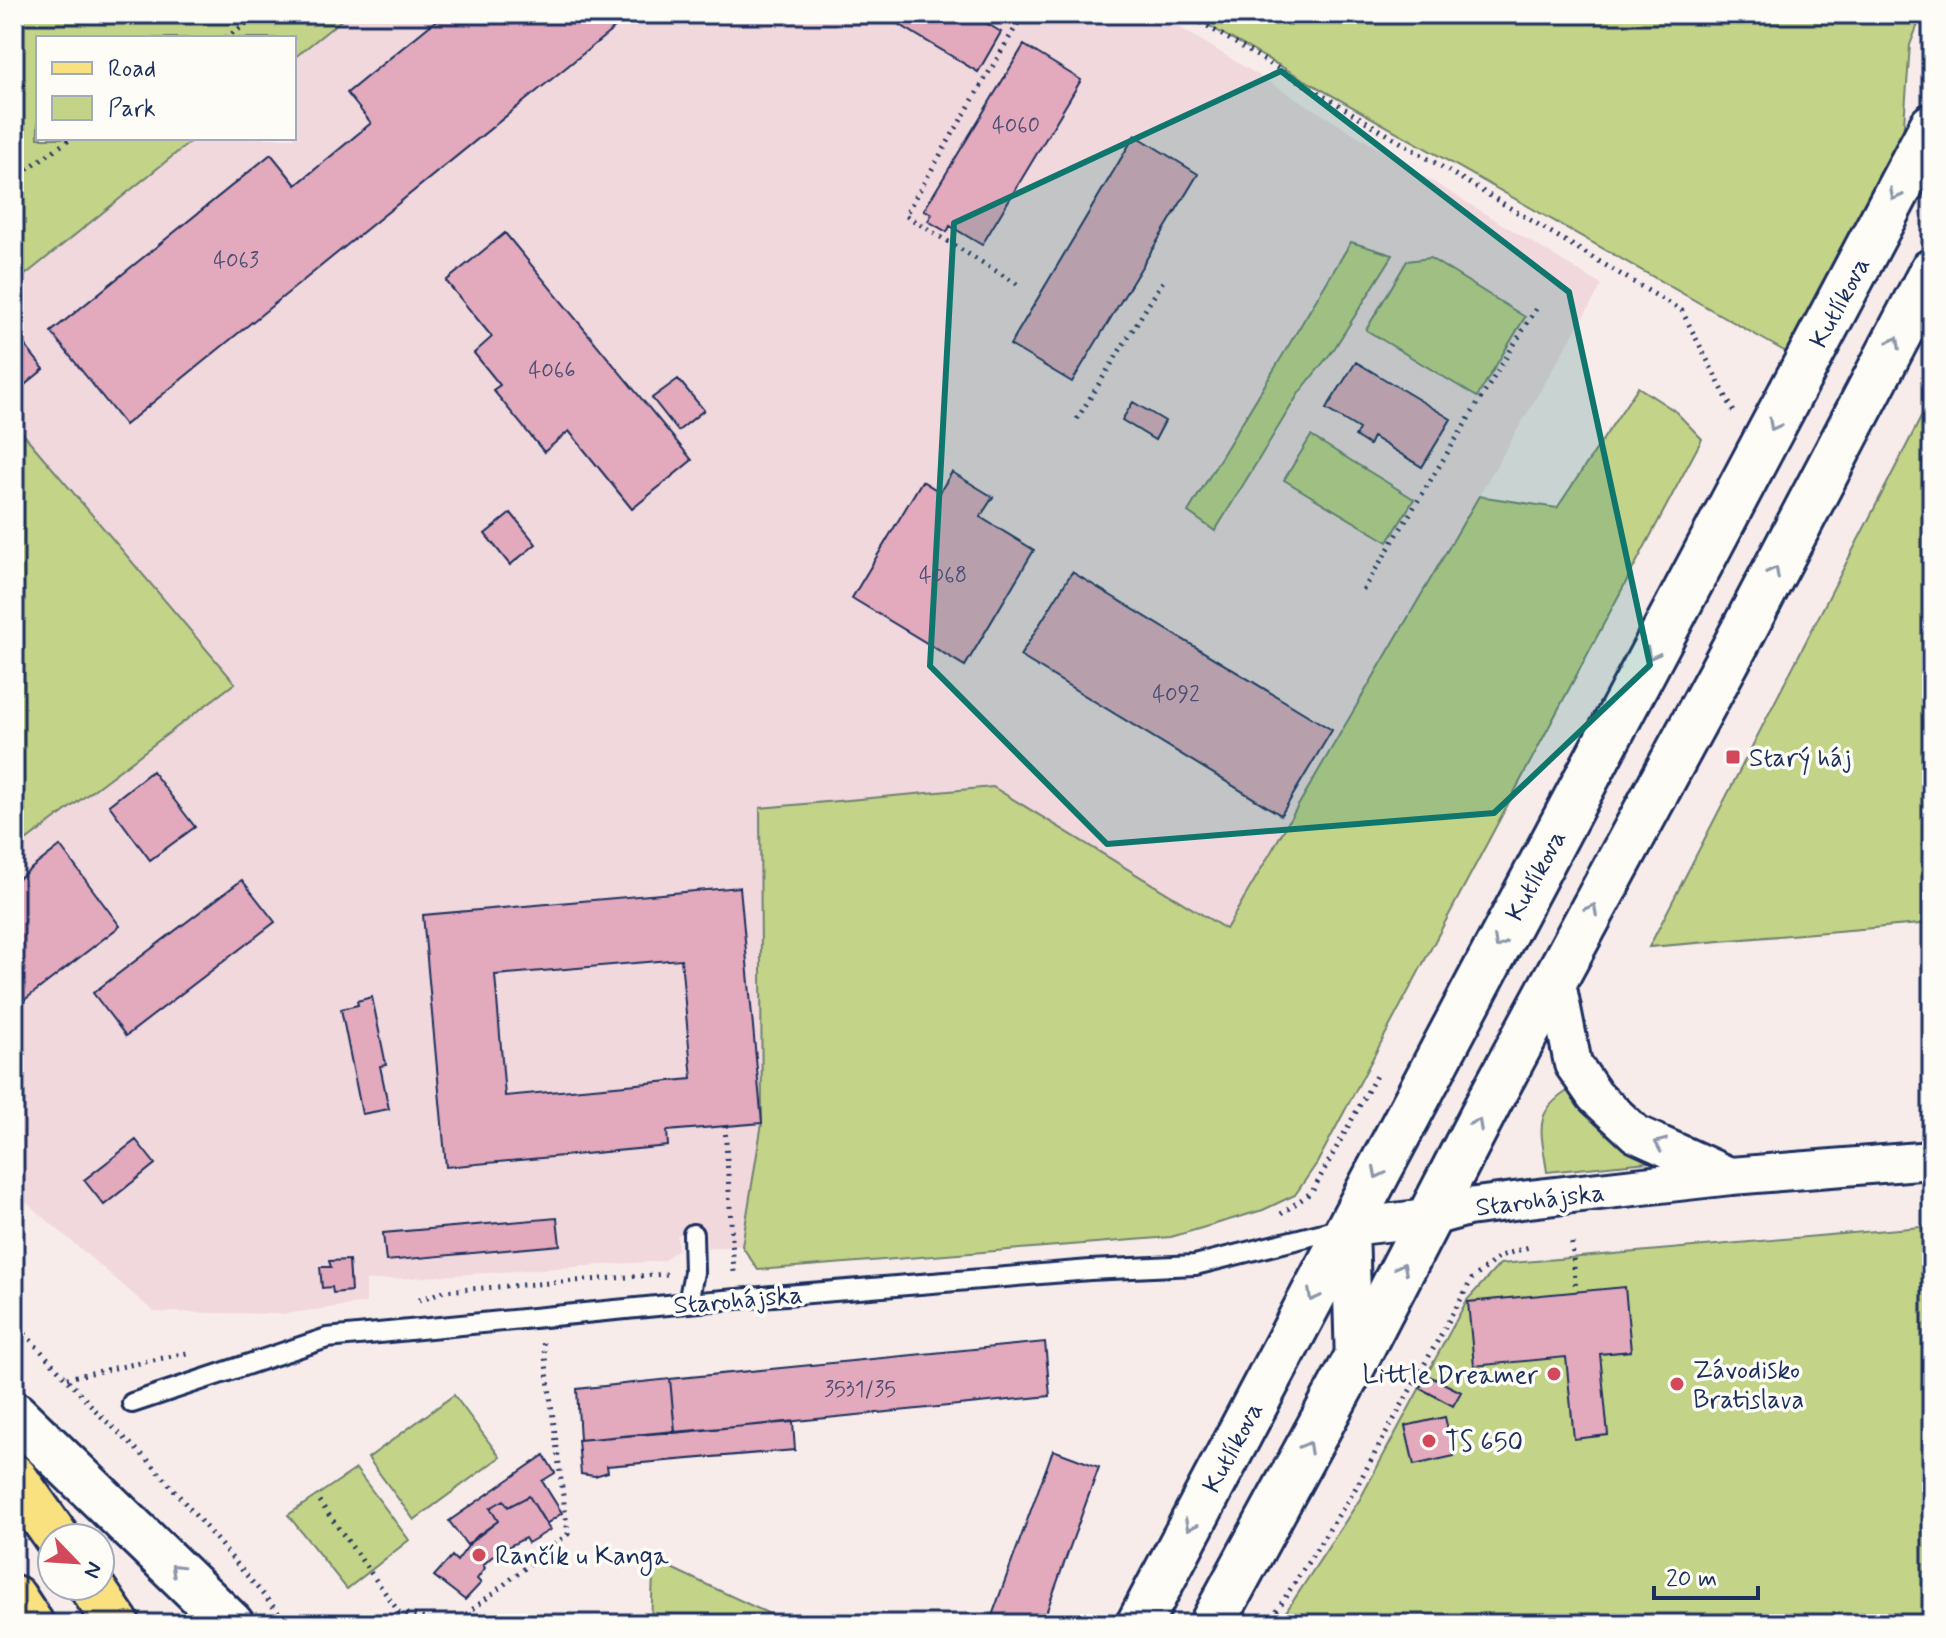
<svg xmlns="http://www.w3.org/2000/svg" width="1946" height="1638" viewBox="0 0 1946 1638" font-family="Mynerve,sans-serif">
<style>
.built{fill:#f1d8dd}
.green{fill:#c3d387;stroke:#6f8172;stroke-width:2}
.building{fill:#e2aabc;stroke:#1b2f5e;stroke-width:2;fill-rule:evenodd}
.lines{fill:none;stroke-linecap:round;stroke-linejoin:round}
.service-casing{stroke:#1b2f5e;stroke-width:24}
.minor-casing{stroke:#1b2f5e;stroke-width:42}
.secondary-casing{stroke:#1b2f5e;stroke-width:50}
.primary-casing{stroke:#1b2f5e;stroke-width:50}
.path{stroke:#1b2f5e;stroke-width:5;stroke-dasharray:2 6;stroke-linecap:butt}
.service{stroke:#fdfcf7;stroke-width:18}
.minor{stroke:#fdfcf7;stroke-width:36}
.secondary{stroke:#fdfcf7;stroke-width:44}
.primary{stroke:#fae180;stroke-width:44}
.oneway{stroke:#8c96aa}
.marked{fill:#0f766e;fill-opacity:0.2;stroke:#0f766e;stroke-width:6;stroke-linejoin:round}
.poi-dot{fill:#d1495b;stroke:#fdfcf7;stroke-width:3}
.labels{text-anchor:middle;stroke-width:7;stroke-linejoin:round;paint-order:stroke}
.number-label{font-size:22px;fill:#4d4e76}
.street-label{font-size:26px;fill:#1b2f5e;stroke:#fdfcf7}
.poi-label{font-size:26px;fill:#1b2f5e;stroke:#fdfcf7;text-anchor:start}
</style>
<rect width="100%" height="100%" fill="#f8eceb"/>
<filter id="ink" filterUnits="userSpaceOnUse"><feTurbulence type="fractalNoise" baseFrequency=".0125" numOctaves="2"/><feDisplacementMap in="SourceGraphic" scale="16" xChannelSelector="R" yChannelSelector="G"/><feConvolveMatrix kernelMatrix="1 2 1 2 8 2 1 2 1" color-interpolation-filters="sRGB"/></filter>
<g filter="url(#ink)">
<path class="built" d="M 349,14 L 1158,14 L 1602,285 L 1226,930 L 993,787 L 804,1265 L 758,1270 L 742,1246 L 707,1248 L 705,1232 L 677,1235 L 678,1249 L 663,1261 L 366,1281 L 366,1303 L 284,1314 L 154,1312 L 14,1192 L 14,850 L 235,683 L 14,423 L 14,285 L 195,138 L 294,138 L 294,58 Z"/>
<path class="green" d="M 14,14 L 349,14 L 294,58 L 294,38 L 38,38 L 38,138 L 195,138 L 14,284 Z
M 1188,14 L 1922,14 L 1910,45 L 1903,137 L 1786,352 Z
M 1351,242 L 1393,255 L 1334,349 L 1299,393 L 1215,531 L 1188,512 Z
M 1430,258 L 1525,317 L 1477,397 L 1366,330 L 1407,261 Z
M 1638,387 L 1675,411 L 1702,439 L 1317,1163 L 1295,1195 L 1263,1210 L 1171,1237 L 758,1270 L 742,1246 L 762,1123 L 760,808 L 993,787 L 1226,929 L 1479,496 L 1557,508 Z
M 1932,396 L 1932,923 L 1649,947 Z
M 14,423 L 235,683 L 14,850 Z
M 1311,436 L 1414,499 L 1388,542 L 1284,480 Z
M 1574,1087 L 1648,1157 L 1648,1162 L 1547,1172 C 1541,1130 1531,1111 1574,1087 Z
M 1932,1226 L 1932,1624 L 1278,1624 L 1360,1499 L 1467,1300 L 1500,1264 Z
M 454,1395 L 500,1457 L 414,1520 L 368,1458 Z
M 356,1469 L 409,1540 L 347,1589 L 288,1515 Z
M 667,1566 L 791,1624 L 651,1624 L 653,1574 Z"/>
<path class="building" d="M 444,14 L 632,14 L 125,425 L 51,332 L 271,154 L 296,185 L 371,123 L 347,93 Z
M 882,14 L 971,14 L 1001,32 L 978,72 Z
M 1024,45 L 1081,80 L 982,245 L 950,226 L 947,232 L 928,221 L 932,214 L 924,210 Z
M 1135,135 L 1198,174 L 1072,382 L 1010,345 Z
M 505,233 L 692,460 L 632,509 L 569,431 L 544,452 L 493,390 L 500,385 L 474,353 L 492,337 L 446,281 Z
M 14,332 L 44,369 L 16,392 L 14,389 Z
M 1356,362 L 1451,419 L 1422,467 L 1373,437 L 1369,445 L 1355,436 L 1359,429 L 1326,409 Z
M 678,379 L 704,410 L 678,431 L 652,398 Z
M 1133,402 L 1165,421 L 1155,440 L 1122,420 Z
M 952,472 L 993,497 L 980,517 L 1034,550 L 965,666 L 852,598 L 922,481 L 940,492 Z
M 511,513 L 536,544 L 510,565 L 485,534 Z
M 1072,572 L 1332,730 L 1281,815 L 1020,656 Z
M 152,771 L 195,827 L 150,860 L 109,805 Z
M 60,846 L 120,926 L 14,1008 L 14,882 Z
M 242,880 L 275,922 L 126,1036 L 93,993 Z
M 740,887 L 762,1123 L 667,1131 L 668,1146 L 446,1167 L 423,915 ZM 681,959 L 692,1079 L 505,1096 L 495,975 Z
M 372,997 L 386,1065 L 380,1066 L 389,1109 L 362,1114 L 341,1009 L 358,1005 L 357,1001 Z
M 136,1140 L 155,1164 L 104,1205 L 84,1180 Z
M 557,1218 L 560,1245 L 386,1261 L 383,1233 Z
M 349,1260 L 351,1291 L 333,1293 L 332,1287 L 322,1288 L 320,1267 L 331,1267 L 329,1261 Z
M 1625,1287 L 1631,1351 L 1600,1354 L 1608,1435 L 1574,1439 L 1566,1357 L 1474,1366 L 1468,1302 Z
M 1045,1342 L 1050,1396 L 675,1433 L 670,1379 Z
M 1427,1375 L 1461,1392 L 1453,1406 L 1420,1388 Z
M 670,1379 L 675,1431 L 580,1440 L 577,1389 Z
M 1445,1417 L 1454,1456 L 1414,1465 L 1405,1426 Z
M 793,1422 L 795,1450 L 607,1466 L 608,1472 L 595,1476 L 581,1474 L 578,1440 Z
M 1053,1450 L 1099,1467 L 1042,1624 L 989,1624 Z
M 544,1455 L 555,1473 L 542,1481 L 562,1513 L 546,1524 L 529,1496 L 508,1507 L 504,1500 L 490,1508 L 498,1521 L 467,1545 L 449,1521 Z
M 529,1496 L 550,1530 L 528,1543 L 525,1538 L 496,1553 L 483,1565 L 485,1568 L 477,1579 L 481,1583 L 465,1600 L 434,1576 L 452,1556 L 457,1561 L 474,1538 L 498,1521 L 490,1508 L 504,1500 L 508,1507 Z"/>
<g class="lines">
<g class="service-casing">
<path id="service" d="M 688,1303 L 694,1272 L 693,1234
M 132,1403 L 327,1338 L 688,1303 L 1090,1270 L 1195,1265 L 1343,1228"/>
</g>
<g class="minor-casing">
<path id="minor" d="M 1556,978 L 1573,1064 L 1595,1096 L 1636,1134 L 1729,1176
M 1354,1363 L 1350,1227 L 1428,1218 L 1468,1207 L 1529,1199 L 1731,1176 L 1932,1160"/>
</g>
<g class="secondary-casing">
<path id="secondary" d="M 14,1414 L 231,1624
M 1139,1624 L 1932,126
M 1212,1624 L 1354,1363 L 1489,1102 L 1738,641 L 1932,271"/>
</g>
<g class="primary-casing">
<path id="primary" d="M 14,1477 L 57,1538
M 91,1586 L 117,1624
M 14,1598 L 31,1624"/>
</g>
<path class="path" d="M 1187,14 L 1682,311 L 1736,416
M 225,38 L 262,14
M 14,178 L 72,138
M 1017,284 L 905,215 L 1018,23
M 1077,419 L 1165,278
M 1363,590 L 1539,304
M 725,1126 L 734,1272
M 1281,1214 L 1312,1192 L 1377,1074
M 1572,1243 L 1576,1292
M 419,1300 L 444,1291 L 667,1274
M 14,1322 L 101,1416 L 151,1463 L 288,1624
M 67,1378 L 192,1352
M 319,1501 L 399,1612 L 447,1624
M 454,1624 L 568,1534 L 543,1341
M 1268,1624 L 1354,1491 L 1472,1279 L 1500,1256 L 1532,1246"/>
<use href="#service" class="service"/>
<use href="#minor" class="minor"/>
<use href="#secondary" class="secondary"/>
<use href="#primary" class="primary"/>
</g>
<defs><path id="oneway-chevron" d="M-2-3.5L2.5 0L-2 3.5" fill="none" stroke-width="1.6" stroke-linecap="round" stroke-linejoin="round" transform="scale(2)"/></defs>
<g class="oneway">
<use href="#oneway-chevron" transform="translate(1895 195) rotate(118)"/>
<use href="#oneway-chevron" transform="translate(1895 342) rotate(-62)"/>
<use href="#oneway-chevron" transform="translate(1774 425) rotate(118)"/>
<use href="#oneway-chevron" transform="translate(1774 572) rotate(-62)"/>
<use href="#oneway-chevron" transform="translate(1652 654) rotate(118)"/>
<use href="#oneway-chevron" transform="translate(1592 909) rotate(-62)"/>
<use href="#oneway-chevron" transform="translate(1499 943) rotate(118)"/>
<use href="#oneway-chevron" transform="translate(1477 1124) rotate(-62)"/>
<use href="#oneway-chevron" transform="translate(1660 1144) rotate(-156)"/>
<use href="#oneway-chevron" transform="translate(1378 1173) rotate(117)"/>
<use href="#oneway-chevron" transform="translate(1402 1268) rotate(-63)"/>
<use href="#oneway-chevron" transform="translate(1313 1296) rotate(118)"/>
<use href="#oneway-chevron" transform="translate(1307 1447) rotate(-61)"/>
<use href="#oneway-chevron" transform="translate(1190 1525) rotate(117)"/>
<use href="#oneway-chevron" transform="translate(176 1569) rotate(-136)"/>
</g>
</g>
<path class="marked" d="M 1281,71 L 1569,292 L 1650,665 L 1494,813 L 1107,844 L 930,666 L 954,223 Z"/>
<g class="poi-dot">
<rect x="1725" y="749" width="16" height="16" rx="4"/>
<circle cx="1554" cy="1374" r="8"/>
<circle cx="1677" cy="1384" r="8"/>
<circle cx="1429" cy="1441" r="8"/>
<circle cx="479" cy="1555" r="8"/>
</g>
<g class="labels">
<g class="number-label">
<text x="1016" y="132">4060</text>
<text x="236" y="267">4063</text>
<text x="552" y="377">4066</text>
<text x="943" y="582">4068</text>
<text x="1176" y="701">4092</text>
<text x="860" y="1396">3531/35</text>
</g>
<g class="street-label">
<text transform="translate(1839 302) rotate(-62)" y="9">Kutlíkova</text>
<text transform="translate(1535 875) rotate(-62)" y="9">Kutlíkova</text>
<text transform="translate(1540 1199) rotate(-7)" y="9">Starohájska</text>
<text transform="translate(738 1299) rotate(-5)" y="9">Starohájska</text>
<text transform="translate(1232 1447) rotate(-62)" y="9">Kutlíkova</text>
</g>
<g class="poi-label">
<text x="1749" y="766">Starý háj</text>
<text x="1693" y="1378">Závodisko<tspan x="1693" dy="30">Bratislava</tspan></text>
<text x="1538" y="1383" text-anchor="end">Little Dreamer</text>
<text x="1445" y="1450">TS 650</text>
<text x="495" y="1564">Rančík u Kanga</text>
</g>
</g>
<rect width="1946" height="1638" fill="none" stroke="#fdfcf7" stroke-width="48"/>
<rect x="24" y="24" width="1898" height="1590" fill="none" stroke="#1b2f5e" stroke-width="3" filter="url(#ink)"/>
<rect x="36" y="36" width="260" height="104" fill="#fdfcf7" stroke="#a3aaba" stroke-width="2"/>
<rect x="52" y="62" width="40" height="12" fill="#fae180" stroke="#a3aaba" stroke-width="2"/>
<text x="108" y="76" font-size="24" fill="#1b2f5e">Road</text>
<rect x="52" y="96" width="40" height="24" fill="#c3d387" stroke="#a3aaba" stroke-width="2"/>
<text x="108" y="116" font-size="24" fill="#1b2f5e">Park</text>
<g transform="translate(76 1562) rotate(115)"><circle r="38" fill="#fdfcf7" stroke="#a3aaba" stroke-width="2"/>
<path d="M0-6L14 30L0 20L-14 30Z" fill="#d1495b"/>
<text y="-12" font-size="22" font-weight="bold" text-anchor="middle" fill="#1b2f5e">N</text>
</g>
<path d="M1654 1586v12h104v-12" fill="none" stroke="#1b2f5e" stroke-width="4"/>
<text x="1666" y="1586" font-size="24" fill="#1b2f5e" stroke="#fdfcf7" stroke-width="6" paint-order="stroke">20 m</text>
</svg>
